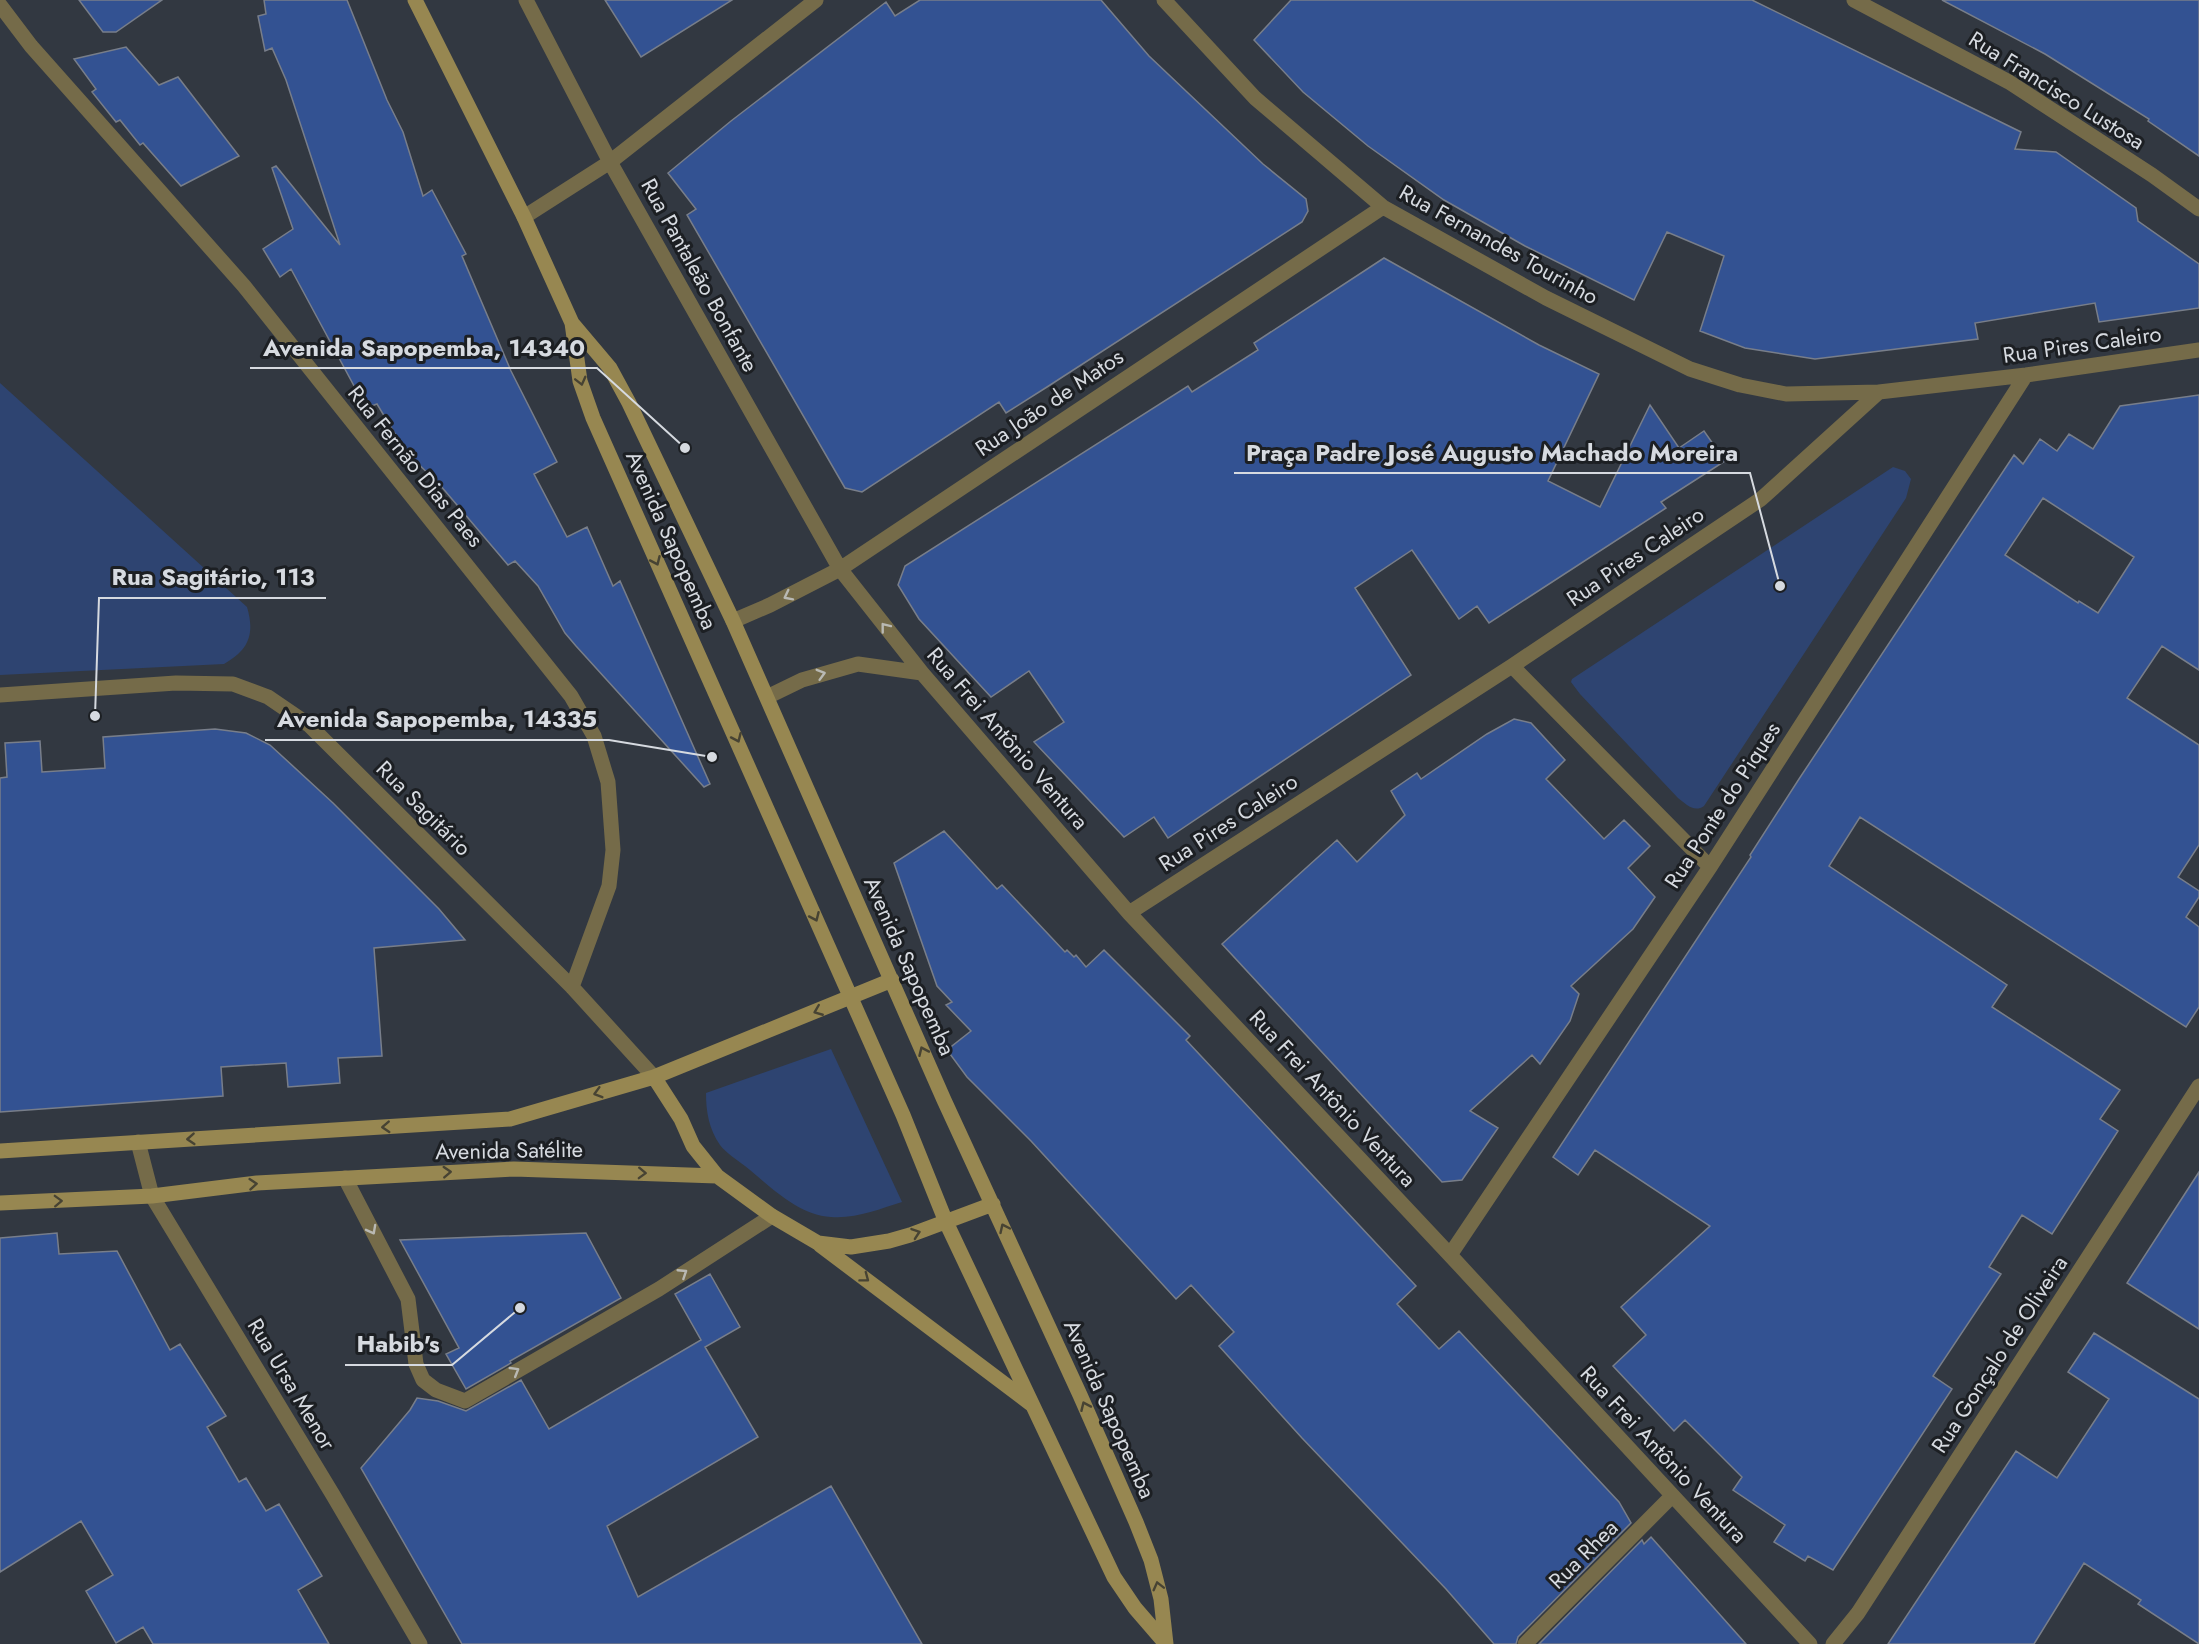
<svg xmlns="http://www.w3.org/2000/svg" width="2199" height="1644" viewBox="0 0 2199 1644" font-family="Jost,sans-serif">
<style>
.green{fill:#2e4471}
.building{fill:#335292;stroke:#787e8a;stroke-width:1.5;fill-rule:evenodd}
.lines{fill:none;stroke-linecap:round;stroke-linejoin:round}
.lane{stroke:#756b49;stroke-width:15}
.street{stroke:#756b49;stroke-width:15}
.secondary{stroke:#978751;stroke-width:15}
.oneway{stroke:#474333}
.oneway2{stroke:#b9b9b3}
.labels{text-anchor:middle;stroke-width:6;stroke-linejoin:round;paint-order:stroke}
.street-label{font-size:22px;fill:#d6dae0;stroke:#1c1f23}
.leader{fill:none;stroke:#d6dae0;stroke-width:2}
.callout-dot{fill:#d6dae0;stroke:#1c1f23;stroke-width:2}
.callout-label{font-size:24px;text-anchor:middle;font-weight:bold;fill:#d6dae0;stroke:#1c1f23;stroke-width:6;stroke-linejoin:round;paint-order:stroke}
</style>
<rect width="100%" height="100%" fill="#323841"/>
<path class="green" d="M 0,383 L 247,607 C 255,634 249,650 224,664 L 0,675 Z
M 1893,467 L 1905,471 L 1911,479 L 1906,498 L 1704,806 C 1694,813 1686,804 1678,798 L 1580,694 L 1571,682 L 1572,679 Z
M 831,1049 L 902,1202 C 879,1209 856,1219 831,1217 C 797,1215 770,1186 745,1166 C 737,1160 726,1153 720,1145 C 709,1129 706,1112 706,1093 Z"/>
<path class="building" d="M 79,0 L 162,0 L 116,32 L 103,32 Z
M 264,0 L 347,0 L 387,100 L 403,132 L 423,196 L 432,190 L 466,254 L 462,256 L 511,371 L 557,462 L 534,474 L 567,537 L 587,527 L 613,586 L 620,581 L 710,784 L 704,787 L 576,646 L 565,633 L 538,586 L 515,561 L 508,565 L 440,485 L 406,452 L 377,404 L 366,408 L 291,269 L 280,277 L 263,249 L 293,229 L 272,168 L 276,166 L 340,245 L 286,80 L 272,48 L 265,51 L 258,16 L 266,14 Z
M 605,0 L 732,0 L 641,57 Z
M 920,0 L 1101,0 L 1149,56 L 1263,164 L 1306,199 L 1308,211 L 1302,222 L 1047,387 L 1006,413 L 999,402 L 862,492 L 845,488 L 687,215 L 696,209 L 668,173 L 731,121 L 886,2 L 895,16 Z
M 1291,0 L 1752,0 L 2021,132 L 2015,149 L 2056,152 L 2136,208 L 2138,221 L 2199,264 L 2199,308 L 2099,322 L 2095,303 L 1975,323 L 1978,339 L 1815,359 L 1745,348 L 1700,331 L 1724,256 L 1667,232 L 1634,300 L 1525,246 L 1444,200 L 1368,146 L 1303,92 L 1254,40 Z
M 1942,0 L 2199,0 L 2199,156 L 2148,121 L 2149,119 L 2045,54 Z
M 126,47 L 159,85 L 178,77 L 239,156 L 181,186 L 143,143 L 140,145 L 120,120 L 116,122 L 92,92 L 96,89 L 74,59 Z
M 1384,258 L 1539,345 L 1599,374 L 1548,481 L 1600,507 L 1650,405 L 1679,448 L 1704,431 L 1725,461 L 1661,502 L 1666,508 L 1489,623 L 1477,606 L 1459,619 L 1412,550 L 1355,588 L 1411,675 L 1168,838 L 1154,817 L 1124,837 L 1034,742 L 1064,722 L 1029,671 L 991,697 L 919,619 L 898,585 L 905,566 L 1188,386 L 1192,392 L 1258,350 L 1254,343 Z
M 2199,395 L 2199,670 L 2162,646 L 2127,698 L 2199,745 L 2199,845 L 2178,877 L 2199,891 L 2199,897 L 2186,917 L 2199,927 L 2199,1007 L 2186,1027 L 1860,817 L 1829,866 L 2007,985 L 1992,1007 L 2120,1090 L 2100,1119 L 2118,1131 L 2052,1234 L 2022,1215 L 1989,1267 L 2001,1274 L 1933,1376 L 1952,1389 L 1833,1570 L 1808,1556 L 1805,1561 L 1774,1542 L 1785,1525 L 1733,1490 L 1742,1477 L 1685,1420 L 1674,1431 L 1613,1366 L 1646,1335 L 1621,1307 L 1710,1226 L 1595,1150 L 1578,1175 L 1553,1157 L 1751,857 L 1750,855 L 1799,779 L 2014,455 L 2023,464 L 2040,439 L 2057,451 L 2069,434 L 2093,449 L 2120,406 ZM 2043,498 L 2134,557 L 2098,613 L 2079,601 L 2078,603 L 2005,555 Z
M 1514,719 L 1531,723 L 1565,760 L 1546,779 L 1604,839 L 1624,820 L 1650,846 L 1628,868 L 1655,897 L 1633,929 L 1571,986 L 1579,994 L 1570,1021 L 1540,1064 L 1532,1055 L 1470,1111 L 1498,1128 L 1462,1180 L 1442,1182 L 1222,944 L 1337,840 L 1357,862 L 1405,815 L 1391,791 L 1417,773 L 1421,779 L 1487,734 Z
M 215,729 L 246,733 L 270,745 L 333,803 L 439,909 L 465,940 L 374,948 L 382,1056 L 338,1058 L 340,1083 L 288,1087 L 286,1063 L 221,1067 L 223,1096 L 0,1112 L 0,778 L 7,777 L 5,743 L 40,741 L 42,772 L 105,768 L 103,737 Z
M 944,831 L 997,889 L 1002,885 L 1065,952 L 1067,950 L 1074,957 L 1076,955 L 1086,967 L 1104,950 L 1190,1036 L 1186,1040 L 1416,1286 L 1397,1304 L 1439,1349 L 1459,1331 L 1619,1502 L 1631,1523 L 1518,1637 L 1516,1644 L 1494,1644 L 1446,1589 L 1302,1438 L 1219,1346 L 1234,1332 L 1191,1285 L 1176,1299 L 1031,1141 L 967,1077 L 947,1050 L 971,1031 L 946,1005 L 952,1002 L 937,986 L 894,863 Z
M 2199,1172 L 2199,1329 L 2127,1283 Z
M 57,1233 L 59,1254 L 117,1251 L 170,1350 L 180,1344 L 226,1416 L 207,1427 L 239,1482 L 246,1478 L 266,1511 L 279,1504 L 322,1576 L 298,1590 L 329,1644 L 153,1644 L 143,1627 L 116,1643 L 86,1591 L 113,1575 L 81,1521 L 0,1572 L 0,1238 Z
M 586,1233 L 621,1298 L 510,1361 L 511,1363 L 466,1389 L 446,1354 L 459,1348 L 400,1240 Z
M 710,1274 L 740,1327 L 705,1347 L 758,1437 L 607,1526 L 638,1597 L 831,1486 L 922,1644 L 462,1644 L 361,1468 L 410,1410 L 417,1398 L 438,1401 L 466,1411 L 521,1380 L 549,1429 L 701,1340 L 675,1294 Z
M 2094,1333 L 2199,1399 L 2199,1644 L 2138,1604 L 2141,1600 L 2084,1563 L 2034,1644 L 1888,1644 L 2016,1451 L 2057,1478 L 2109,1399 L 2068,1372 Z
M 1651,1537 L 1746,1644 L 1539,1644 L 1642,1540 L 1644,1544 Z"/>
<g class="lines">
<path class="lane" d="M 345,1178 L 408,1299 L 416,1364 L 423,1380 L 436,1390 L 465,1401 L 659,1289 L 772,1216"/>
<path class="street" d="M 526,0 L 610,162 L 840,569 L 922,673 L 1129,913 L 1450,1255 L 1810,1644
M 1164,0 L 1255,98 L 1383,207 L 1546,298 L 1690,369 L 1740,385 L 1786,394 L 1879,392
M 1854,0 L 2009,82 L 2152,175 L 2199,209
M 0,5 L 31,46 L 244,286 L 571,696 L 594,736 L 608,782 L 613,850 L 609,886 L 572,987
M 524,217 L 610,162 L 816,0
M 733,621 L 770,605 L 840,569 L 1383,207
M 1512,666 L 1710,867
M 0,695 L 176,683 L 233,684 L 268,697 L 309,725 L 572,987 L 654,1077
M 767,697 L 802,680 L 858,664 L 922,673
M 1129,913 L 1512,666 L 1761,499 L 1879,392 L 2026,375 L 2199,350
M 138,1142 L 152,1196 L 333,1495 L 420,1644
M 1450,1255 L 1710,867 L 2026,375
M 1525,1644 L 1672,1496
M 1833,1644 L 1858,1613 L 2199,1086"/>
<path class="secondary" d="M 415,0 L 524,217 L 572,323 L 580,381 L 593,418 L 903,1115 L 946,1222 L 1114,1577 L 1135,1608 L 1166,1644
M 572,323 L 610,368 L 629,403 L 733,621 L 944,1100 L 1080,1395 L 1136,1522 L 1151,1560 L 1161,1599 L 1166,1644
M 654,1077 L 681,1119 L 693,1146 L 717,1176
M 0,1151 L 510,1119 L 654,1077 L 892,980
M 0,1203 L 152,1196 L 257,1183 L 514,1169 L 717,1176 L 772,1216 L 818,1243 L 851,1247 L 889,1241 L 910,1235 L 993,1204
M 820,1245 L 1031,1404"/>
</g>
<defs><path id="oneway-chevron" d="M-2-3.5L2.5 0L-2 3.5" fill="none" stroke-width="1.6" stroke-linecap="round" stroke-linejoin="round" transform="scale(1.5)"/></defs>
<g class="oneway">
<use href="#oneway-chevron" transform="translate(581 381) rotate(76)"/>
<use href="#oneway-chevron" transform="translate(656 561) rotate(66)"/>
<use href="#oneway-chevron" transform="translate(737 738) rotate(66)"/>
<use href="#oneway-chevron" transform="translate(815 917) rotate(66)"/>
<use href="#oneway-chevron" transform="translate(818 1011) rotate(158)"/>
<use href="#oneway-chevron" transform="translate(923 1051) rotate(-114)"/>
<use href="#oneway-chevron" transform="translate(598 1093) rotate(164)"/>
<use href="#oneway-chevron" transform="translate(386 1127) rotate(177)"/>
<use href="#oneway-chevron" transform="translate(191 1139) rotate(176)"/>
<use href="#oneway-chevron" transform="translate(447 1172) rotate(-3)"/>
<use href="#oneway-chevron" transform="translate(642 1173) rotate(2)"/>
<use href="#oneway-chevron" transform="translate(253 1184) rotate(-5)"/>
<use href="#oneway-chevron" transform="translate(58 1201) rotate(-2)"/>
<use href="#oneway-chevron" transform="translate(1004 1228) rotate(-115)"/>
<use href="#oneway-chevron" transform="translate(916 1233) rotate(-19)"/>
<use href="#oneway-chevron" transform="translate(865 1278) rotate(37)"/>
<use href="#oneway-chevron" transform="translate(1085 1406) rotate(-114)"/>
<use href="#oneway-chevron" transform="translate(1158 1586) rotate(-104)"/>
</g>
<g class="oneway2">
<use href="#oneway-chevron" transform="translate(788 596) rotate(153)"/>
<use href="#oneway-chevron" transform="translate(885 627) rotate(-128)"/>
<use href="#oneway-chevron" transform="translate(821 674) rotate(-16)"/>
<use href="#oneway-chevron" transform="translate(372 1230) rotate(62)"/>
<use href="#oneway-chevron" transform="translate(683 1273) rotate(-33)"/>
<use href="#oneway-chevron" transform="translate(515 1371) rotate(-31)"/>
</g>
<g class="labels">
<g class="street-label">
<text transform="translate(2057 90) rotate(32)" y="8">Rua Francisco Lustosa</text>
<text transform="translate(1499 244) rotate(29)" y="8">Rua Fernandes Tourinho</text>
<text transform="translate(700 275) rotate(61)" y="8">Rua Pantaleão Bonfante</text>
<text transform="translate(2082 344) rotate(-8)" y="8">Rua Pires Caleiro</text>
<text transform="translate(1049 402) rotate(-34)" y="8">Rua João de Matos</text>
<text transform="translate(416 466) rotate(51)" y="8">Rua Fernão Dias Paes</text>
<text transform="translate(672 540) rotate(66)" y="8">Avenida Sapopemba</text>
<text transform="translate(1635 556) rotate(-34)" y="8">Rua Pires Caleiro</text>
<text transform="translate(1008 738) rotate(49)" y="8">Rua Frei Antônio Ventura</text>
<text transform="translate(1722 805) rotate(-57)" y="8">Rua Ponte do Piques</text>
<text transform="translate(424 808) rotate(45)" y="8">Rua Sagitário</text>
<text transform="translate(1228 822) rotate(-33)" y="8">Rua Pires Caleiro</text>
<text transform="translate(910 966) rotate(66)" y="8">Avenida Sapopemba</text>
<text transform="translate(1333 1098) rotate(47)" y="8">Rua Frei Antônio Ventura</text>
<text transform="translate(509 1150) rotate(-1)" y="8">Avenida Satélite</text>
<text transform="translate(1999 1354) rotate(-57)" y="8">Rua Gonçalo de Oliveira</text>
<text transform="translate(292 1384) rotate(59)" y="8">Rua Ursa Menor</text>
<text transform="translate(1110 1409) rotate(66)" y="8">Avenida Sapopemba</text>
<text transform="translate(1664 1454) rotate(47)" y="8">Rua Frei Antônio Ventura</text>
<text transform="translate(1583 1554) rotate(-45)" y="8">Rua Rhea</text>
</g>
</g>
<path class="leader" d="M685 448L597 368H250M1780 586L1750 473H1234M95 716L99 598H326M712 757L609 740H265M520 1308L452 1365H345"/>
<g class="callout-dot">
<circle cx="685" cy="448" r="6"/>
<circle cx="1780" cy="586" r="6"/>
<circle cx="95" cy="716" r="6"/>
<circle cx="712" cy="757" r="6"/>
<circle cx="520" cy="1308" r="6"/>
</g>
<g class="callout-label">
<text x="424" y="356">Avenida Sapopemba, 14340</text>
<text x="1492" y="461">Praça Padre José Augusto Machado Moreira</text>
<text x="213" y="585">Rua Sagitário, 113</text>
<text x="437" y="727">Avenida Sapopemba, 14335</text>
<text x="398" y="1352">Habib's</text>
</g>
</svg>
